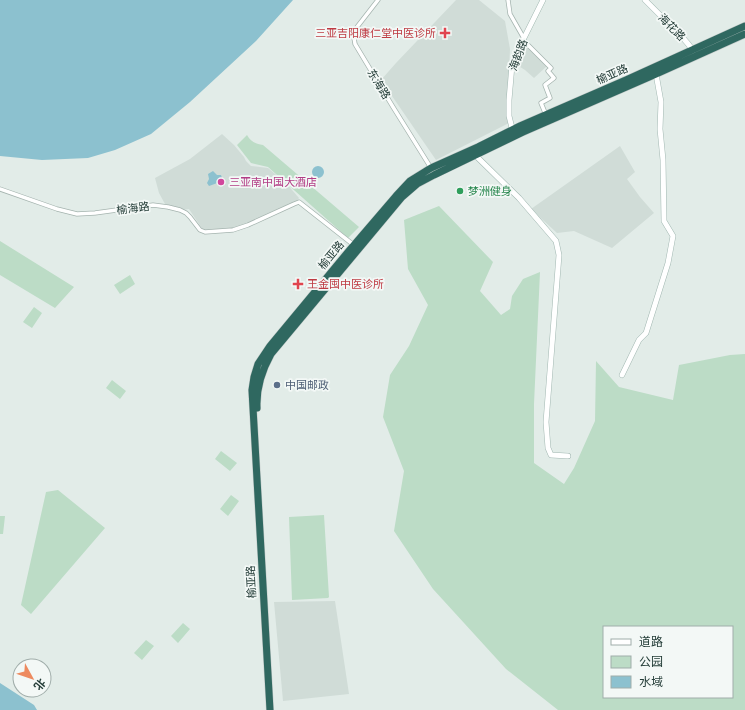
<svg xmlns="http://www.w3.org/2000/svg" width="745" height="710" viewBox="0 0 745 710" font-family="'Noto Sans','Noto Sans SC',sans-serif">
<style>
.built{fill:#d0dcd7}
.green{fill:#bcdcc6;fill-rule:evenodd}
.water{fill:#8cc1cf}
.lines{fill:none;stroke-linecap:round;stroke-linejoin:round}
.street-casing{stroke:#a5b4af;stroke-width:5}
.secondary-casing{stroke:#a1b7b1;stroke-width:6}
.highway-casing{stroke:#c1c8c7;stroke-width:8}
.street{stroke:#fff;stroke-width:3.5}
.secondary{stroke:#fff;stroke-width:5}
.highway{stroke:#2f6860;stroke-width:7}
.health-dot{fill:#e0444e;stroke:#f3f8f6;stroke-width:1.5}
.hotel-dot{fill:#d1479c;stroke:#f3f8f6;stroke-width:1.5}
.leisure-dot{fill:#2e9e5b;stroke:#f3f8f6;stroke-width:1.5}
.service-dot{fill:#5c6f8a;stroke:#f3f8f6;stroke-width:1.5}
.labels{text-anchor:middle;stroke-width:3.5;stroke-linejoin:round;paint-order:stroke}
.street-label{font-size:11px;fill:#233c37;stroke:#f3f8f6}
.health-label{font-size:11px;fill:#be3a42;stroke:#f3f8f6;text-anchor:end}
.hotel-label{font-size:11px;fill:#b23c85;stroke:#f3f8f6;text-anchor:start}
.leisure-label{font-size:11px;fill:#27864d;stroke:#f3f8f6;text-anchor:start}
.service-label{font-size:11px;fill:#4e5e75;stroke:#f3f8f6;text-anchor:start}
</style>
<rect width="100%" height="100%" fill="#e2ece8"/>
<path class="built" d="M 456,0 L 479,0 L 505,21 L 510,49 L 507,112 L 509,123 L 436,160 L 381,80 L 396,63 Z
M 525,43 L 547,66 L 534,78 L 525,70 L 517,65 Z
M 222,134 L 234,145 L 244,157 L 246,161 L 251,166 L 268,168 L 286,183 L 299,198 L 296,202 L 259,220 L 232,229 L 203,230 L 189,209 L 182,210 L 165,204 L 159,193 L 155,178 L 190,159 Z
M 620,146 L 635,172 L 627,179 L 640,197 L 654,213 L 612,248 L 574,231 L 557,233 L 531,209 Z
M 335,601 L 349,694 L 283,701 L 274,602 Z"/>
<path class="green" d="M 247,135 C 251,142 256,144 263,145 L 359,227 L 348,238 L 268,167 L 251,163 L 237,145 Z
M 439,206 L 493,262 L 480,291 L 501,315 L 510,309 L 512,296 L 523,279 L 540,272 L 534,404 L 534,463 L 564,484 L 574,468 L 595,421 L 596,361 L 619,387 L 673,400 L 679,365 L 730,355 L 745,354 L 745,710 L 558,710 L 506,669 L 433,589 L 394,531 L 404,471 L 383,417 L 390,375 L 409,346 L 428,305 L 408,269 L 404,220 ZM 604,627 L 732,627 L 732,697 L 604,697 Z
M 0,241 L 74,287 L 55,308 L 0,275 Z
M 130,275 L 135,284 L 120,294 L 114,285 Z
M 34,307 L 42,313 L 32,328 L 23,322 Z
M 112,380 L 126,391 L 120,399 L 106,388 Z
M 221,451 L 237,463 L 230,471 L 215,459 Z
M 58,490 L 105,528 L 31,614 L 21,605 L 46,492 Z
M 231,495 L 239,501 L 228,516 L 220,509 Z
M 324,515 L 329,597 L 328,598 L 292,600 L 289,517 Z
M 0,516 L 5,516 L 3,534 L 0,534 Z
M 183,623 L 190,629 L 178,643 L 171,636 Z
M 146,640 L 154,646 L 142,660 L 134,653 Z"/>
<path class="water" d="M 0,0 L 293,0 L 256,41 L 190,102 L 151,134 L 115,150 L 88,158 L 42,160 L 0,156 Z
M312 172a6 6 0 1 1 12 0a6 6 0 1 1-12 0Z
M 213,171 L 217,175 L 221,175 L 223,181 L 209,186 L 207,183 L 209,179 L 208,174 Z
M 0,683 L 34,705 L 37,710 L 0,710 Z"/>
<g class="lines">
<g class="street-casing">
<path id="street" d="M 378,0 L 357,27 L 354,38 L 355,44 L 393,107 L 431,168
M 508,0 L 510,14 L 522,35 L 524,38
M 523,40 L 551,68 L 548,71 L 554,78 L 545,85 L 550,98 L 541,103 L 546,115
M 0,189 L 57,209 L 77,214 L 95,213 L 153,205 L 168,207 L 180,210 L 186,213 L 190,217 L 200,230 L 205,232 L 233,230 L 248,225 L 294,204 L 299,202 L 355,246"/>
</g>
<g class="secondary-casing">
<path id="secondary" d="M 645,0 L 683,38 L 689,45 L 693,51
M 513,132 L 509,116 L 509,100 L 512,65 L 519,48 L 543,0
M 475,155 L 519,198 L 556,241 L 559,255 L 546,422 L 548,448 L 551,455 L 568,456
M 622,375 L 639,340 L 646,333 L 668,263 L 673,236 L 664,221 L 663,160 L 660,129 L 661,102 L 656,74"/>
</g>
<g class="highway-casing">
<path id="highway" d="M 257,408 C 256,388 261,372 271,354 L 402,197 L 417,184 L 434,175 L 523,132 L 656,74 L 745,34
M 270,710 L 252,390 L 254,377 L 258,364 L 270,346 L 348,252 L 396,196 L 410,181 L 431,168 L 478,147 L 520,126 L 626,80 L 745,26"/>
</g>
<use href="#street" class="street"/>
<use href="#secondary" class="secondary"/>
<use href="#highway" class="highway"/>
</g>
<g class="health-dot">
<path d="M443 27h4v4h4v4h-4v4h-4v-4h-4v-4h4z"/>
<path d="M296 278h4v4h4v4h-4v4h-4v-4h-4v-4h4z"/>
</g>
<circle class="hotel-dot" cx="221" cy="182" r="4"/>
<circle class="leisure-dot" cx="460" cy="191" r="4"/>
<circle class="service-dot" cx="277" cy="385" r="4"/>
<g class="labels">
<g class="street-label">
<text transform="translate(672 27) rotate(45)" y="4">海花路</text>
<text transform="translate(518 55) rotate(-70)" y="4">海韵路</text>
<text transform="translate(612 74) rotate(-24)" y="4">榆亚路</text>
<text transform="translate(379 84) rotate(59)" y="4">东海路</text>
<text transform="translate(133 208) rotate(-7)" y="4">榆海路</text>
<text transform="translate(331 255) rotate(-50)" y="4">榆亚路</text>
<text transform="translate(251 582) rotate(-93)" y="4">榆亚路</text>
</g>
<g class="health-label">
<text x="436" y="37">三亚吉阳康仁堂中医诊所</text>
<text x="307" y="288" text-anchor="start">王金囤中医诊所</text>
</g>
<g class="hotel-label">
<text x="229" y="186">三亚南中国大酒店</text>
</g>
<g class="leisure-label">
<text x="468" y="195">梦洲健身</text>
</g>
<g class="service-label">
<text x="285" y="389">中国邮政</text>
</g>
</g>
<rect x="603" y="626" width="130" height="72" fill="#f3f8f6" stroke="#a0adaa"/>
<rect x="611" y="639" width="20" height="6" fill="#ffffff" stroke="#a0adaa"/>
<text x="639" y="646" font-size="12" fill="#233c37">道路</text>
<rect x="611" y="656" width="20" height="12" fill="#bcdcc6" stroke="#a0adaa"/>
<text x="639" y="666" font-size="12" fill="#233c37">公园</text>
<rect x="611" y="676" width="20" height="12" fill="#8cc1cf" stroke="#a0adaa"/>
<text x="639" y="686" font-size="12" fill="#233c37">水域</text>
<g transform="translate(32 678) rotate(130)"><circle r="19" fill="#f3f8f6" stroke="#a0adaa"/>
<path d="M0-3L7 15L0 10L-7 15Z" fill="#ed8a5f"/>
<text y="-6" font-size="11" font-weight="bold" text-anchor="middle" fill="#233c37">北</text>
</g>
</svg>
